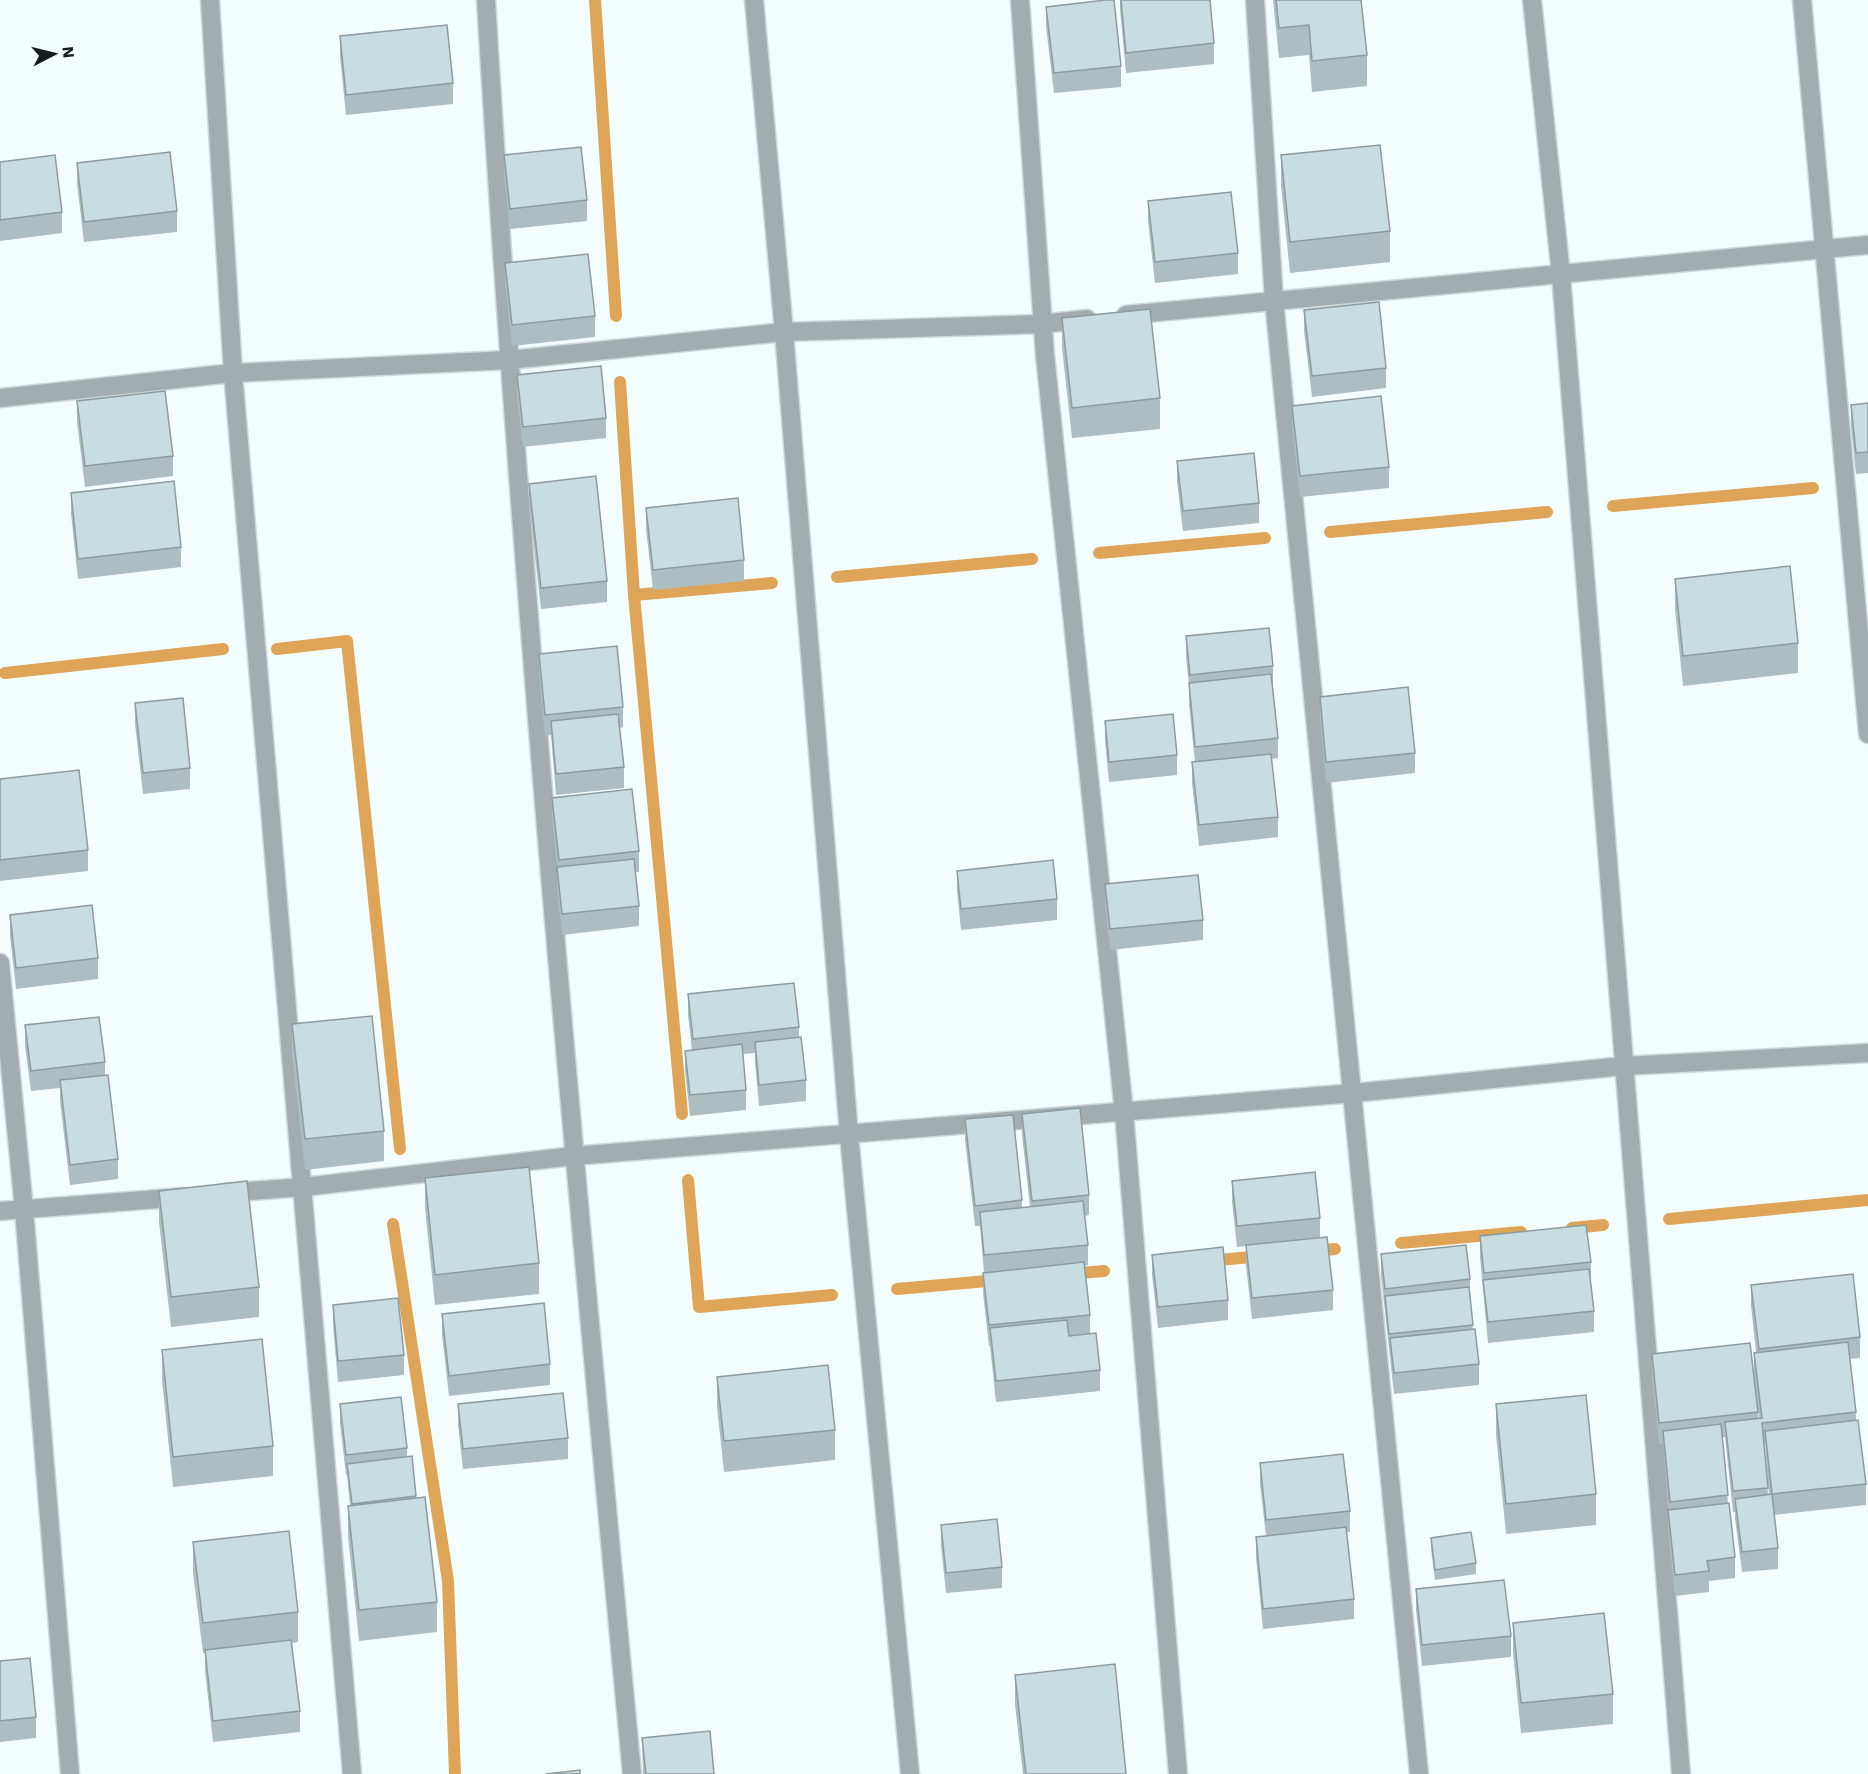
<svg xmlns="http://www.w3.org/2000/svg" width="1868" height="1774" viewBox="0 0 1868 1774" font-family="'Work Sans',sans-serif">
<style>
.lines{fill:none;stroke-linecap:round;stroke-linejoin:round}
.stream{stroke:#dea558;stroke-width:12}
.minor-casing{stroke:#d0d9da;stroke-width:21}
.minor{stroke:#a3acae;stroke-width:18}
.wall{fill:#acbec2;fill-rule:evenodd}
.building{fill:#c8dde1;stroke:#8c9b9e;stroke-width:1.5}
</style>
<rect width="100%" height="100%" fill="#f4fdfe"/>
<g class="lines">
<path class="stream" d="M 595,0 L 616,316
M 620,382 L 634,595
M 1613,506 L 1813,488
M 1330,532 L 1547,512
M 1099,553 L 1265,538
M 837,577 L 1032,559
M 277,649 L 347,641 L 400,1149
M 5,673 L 223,649
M 682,1114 L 634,595 L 772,583
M 688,1180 L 699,1307 L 832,1295
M 1669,1219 L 1868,1200
M 393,1224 L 448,1581 L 455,1774
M 1572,1228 L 1603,1225
M 1401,1243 L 1521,1232
M 1312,1251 L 1335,1249
M 1208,1261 L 1262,1256
M 1069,1274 L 1104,1271
M 897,1289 L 998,1280"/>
<g class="minor-casing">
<path id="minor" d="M 210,0 L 233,373 L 352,1774
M 486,0 C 521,592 576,1183 632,1774
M 754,0 L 784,332 L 849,1135 L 910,1774
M 1020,0 L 1045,355 L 1124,1112 L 1178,1774
M 1255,0 L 1274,300 L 1419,1774
M 1532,0 L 1561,275 L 1681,1774
M 1802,0 L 1868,734
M 1126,315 L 1868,245
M 0,398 L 233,373 L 509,360 L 784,332 L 1042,324 L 1087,319
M 0,963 L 24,1209 L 70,1774
M 223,1193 L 303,1187 L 573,1156 L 1354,1093 L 1623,1066 L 1868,1053
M 0,1211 L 184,1197"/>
</g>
<use href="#minor" class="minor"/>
</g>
<path class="wall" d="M 1120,0 L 1210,0 L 1214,43 L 1214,64 L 1126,73 L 1120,10 Z
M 1273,0 L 1361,0 L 1367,55 L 1367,86 L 1312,92 L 1309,55 L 1279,58 Z
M 1046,7 L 1121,66 L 1121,87 L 1054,93 L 1046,27 Z
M 340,36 L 453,83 L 453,104 L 346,115 L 340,57 Z
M 504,155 L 587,200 L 587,221 L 510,229 L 504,176 Z
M 1281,155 L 1390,231 L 1390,262 L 1290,273 L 1281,186 Z
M 0,162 L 62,212 L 62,233 L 0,241 Z
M 77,163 L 177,211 L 177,232 L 84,242 L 77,184 Z
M 1148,201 L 1238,253 L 1238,274 L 1155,283 L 1148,221 Z
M 505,263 L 595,316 L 595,337 L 512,346 L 505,284 Z
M 1304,310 L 1386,368 L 1386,388 L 1312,397 L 1304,331 Z
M 1062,318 L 1160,398 L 1160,429 L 1072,438 L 1062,348 Z
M 517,375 L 606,418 L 606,438 L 523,447 L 517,396 Z
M 77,401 L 173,456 L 173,476 L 85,487 L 77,422 Z
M 1868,403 L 1868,473 L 1856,474 L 1851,426 L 1851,405 Z
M 1292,406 L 1389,467 L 1389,488 L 1300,497 L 1292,426 Z
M 1177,461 L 1259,503 L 1259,523 L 1183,531 L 1177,482 Z
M 529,484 L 607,581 L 607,602 L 541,609 L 529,504 Z
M 71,493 L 181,547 L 181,567 L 78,579 L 71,514 Z
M 646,508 L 744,560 L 744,581 L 653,590 L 646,529 Z
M 1675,579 L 1798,643 L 1798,673 L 1683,686 L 1675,610 Z
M 1186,636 L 1273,666 L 1273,687 L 1278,738 L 1278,758 L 1271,759 L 1278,817 L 1278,837 L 1199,846 L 1192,783 L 1192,762 L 1195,762 L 1189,704 L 1189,686 L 1186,657 Z
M 539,654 L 623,707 L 623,727 L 620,728 L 624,767 L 624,788 L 556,795 L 551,735 L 545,736 L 539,675 Z
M 1320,697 L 1415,753 L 1415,773 L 1326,783 L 1320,718 Z
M 135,703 L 190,768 L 190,789 L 143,794 L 135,724 Z
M 1105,721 L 1177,755 L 1177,775 L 1109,782 L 1105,741 Z
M 0,779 L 88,850 L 88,871 L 0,881 Z
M 552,798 L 639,851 L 639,872 L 635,872 L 639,906 L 639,926 L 562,935 L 557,887 L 557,867 L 552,818 Z
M 957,871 L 1057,899 L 1057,920 L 961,930 L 957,891 Z
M 1105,884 L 1203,920 L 1203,940 L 1110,950 L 1105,905 Z
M 10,915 L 98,958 L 98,979 L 16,989 L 10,936 Z
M 688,994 L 799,1027 L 799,1037 L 806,1080 L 806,1101 L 759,1106 L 755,1062 L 755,1053 L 743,1054 L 746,1090 L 746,1110 L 690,1116 L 685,1071 L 685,1051 L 692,1050 L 688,1015 Z
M 292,1024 L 384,1131 L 384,1161 L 305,1170 L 292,1055 Z
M 25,1025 L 105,1062 L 105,1076 L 118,1159 L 118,1179 L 70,1185 L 60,1101 L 60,1088 L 31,1091 L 25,1046 Z
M 1022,1114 L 1089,1195 L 1089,1215 L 1085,1216 L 1088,1245 L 1088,1265 L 1085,1266 L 1090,1315 L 1090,1334 L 1100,1370 L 1100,1391 L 996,1402 L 990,1346 L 989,1346 L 983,1293 L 983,1273 L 984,1273 L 980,1226 L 975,1226 L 965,1140 L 965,1119 L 1022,1200 L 1022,1208 L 1030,1207 L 1022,1135 Z
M 425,1178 L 539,1263 L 539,1294 L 435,1305 L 425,1208 Z
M 1232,1181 L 1320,1218 L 1320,1237 L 1333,1290 L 1333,1310 L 1252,1319 L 1246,1266 L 1246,1246 L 1237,1247 L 1232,1202 Z
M 159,1191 L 259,1287 L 259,1317 L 171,1327 L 159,1222 Z
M 1480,1236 L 1591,1262 L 1591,1283 L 1594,1311 L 1594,1332 L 1488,1343 L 1480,1257 Z
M 1381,1254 L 1470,1279 L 1470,1291 L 1473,1329 L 1479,1364 L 1479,1385 L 1394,1394 L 1381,1275 Z
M 1152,1255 L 1228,1300 L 1228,1320 L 1158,1328 L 1152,1275 Z
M 1751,1285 L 1860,1337 L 1860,1358 L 1849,1359 L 1856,1412 L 1856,1420 L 1866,1484 L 1866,1505 L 1774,1515 L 1778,1548 L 1778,1569 L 1742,1572 L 1735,1519 L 1735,1512 L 1733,1512 L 1725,1437 L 1722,1437 L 1728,1503 L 1735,1557 L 1735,1578 L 1709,1581 L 1709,1592 L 1675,1596 L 1668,1530 L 1668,1510 L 1669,1510 L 1663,1444 L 1659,1444 L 1652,1375 L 1652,1354 L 1758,1412 L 1758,1418 L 1759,1418 L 1754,1373 L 1754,1353 L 1756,1352 L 1751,1306 ZM 1764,1444 L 1765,1444 L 1769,1495 L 1768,1495 Z
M 333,1305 L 404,1355 L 404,1375 L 338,1382 L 333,1326 Z
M 442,1314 L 550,1364 L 550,1385 L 449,1396 L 442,1335 Z
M 162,1350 L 273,1446 L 273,1476 L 173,1487 L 162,1380 Z
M 717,1377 L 835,1430 L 835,1460 L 724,1472 L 717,1407 Z
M 340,1404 L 407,1448 L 407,1457 L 412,1456 L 416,1498 L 437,1602 L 437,1632 L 359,1641 L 348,1536 L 348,1506 L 350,1505 L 347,1475 L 346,1475 L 340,1424 Z
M 458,1404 L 568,1438 L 568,1459 L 463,1469 L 458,1425 Z
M 1496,1404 L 1596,1494 L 1596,1525 L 1506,1534 L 1496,1435 Z
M 1260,1463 L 1350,1511 L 1350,1532 L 1347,1532 L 1354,1599 L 1354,1619 L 1263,1629 L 1256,1558 L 1256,1537 L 1266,1536 L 1260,1484 Z
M 941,1525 L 1002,1567 L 1002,1588 L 946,1593 L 941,1546 Z
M 1431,1538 L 1476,1563 L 1476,1574 L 1435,1580 L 1431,1549 Z
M 193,1542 L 298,1612 L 298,1642 L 292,1643 L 300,1711 L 300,1732 L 213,1742 L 205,1671 L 205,1653 L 203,1653 L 193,1573 Z
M 1416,1589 L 1511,1636 L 1511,1657 L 1422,1666 L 1416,1610 Z
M 1513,1623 L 1613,1694 L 1613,1724 L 1521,1733 L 1513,1653 Z
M 0,1661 L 36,1717 L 36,1738 L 0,1742 Z
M 1015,1675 L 1126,1774 L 1023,1774 L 1015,1705 Z
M 642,1738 L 714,1774 L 643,1774 Z"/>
<path class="building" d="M 1106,0 L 1114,0 L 1121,66 L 1054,73 L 1046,7 Z
M 1121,0 L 1210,0 L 1214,43 L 1126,53 Z
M 1276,0 L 1361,0 L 1367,55 L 1312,61 L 1309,25 L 1279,28 Z
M 447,25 L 453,83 L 346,95 L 340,36 Z
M 1380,145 L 1390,231 L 1290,242 L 1281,155 Z
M 581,147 L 587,200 L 510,209 L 504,155 Z
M 170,152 L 177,211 L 84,222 L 77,163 Z
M 55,155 L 62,212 L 0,220 L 0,162 Z
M 1231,192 L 1238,253 L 1155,262 L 1148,201 Z
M 588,254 L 595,316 L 512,325 L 505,263 Z
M 1379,302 L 1386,368 L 1312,376 L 1304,310 Z
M 1150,309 L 1160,398 L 1072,408 L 1062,318 Z
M 601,366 L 606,418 L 523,427 L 517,375 Z
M 165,391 L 173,456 L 85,466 L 77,401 Z
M 1381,396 L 1389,467 L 1300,476 L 1292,406 Z
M 1868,403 L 1868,452 L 1856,453 L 1851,405 Z
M 1254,453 L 1259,503 L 1183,511 L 1177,461 Z
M 596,476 L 607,581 L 541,588 L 529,484 Z
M 174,481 L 181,547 L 78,559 L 71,493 Z
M 738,498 L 744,560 L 653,570 L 646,508 Z
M 1790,566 L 1798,643 L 1683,656 L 1675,579 Z
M 1269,628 L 1273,666 L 1190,675 L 1186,636 Z
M 617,646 L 623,707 L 545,715 L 539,654 Z
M 1271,674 L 1278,738 L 1195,747 L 1189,683 Z
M 1408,687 L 1415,753 L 1326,762 L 1320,697 Z
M 183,698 L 190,768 L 143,773 L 135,703 Z
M 618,714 L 624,767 L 556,774 L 551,721 Z
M 1173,714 L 1177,755 L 1109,762 L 1105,721 Z
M 1271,754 L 1278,817 L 1199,825 L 1192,762 Z
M 79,770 L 88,850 L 0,860 L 0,779 Z
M 632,789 L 639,851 L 559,860 L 552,798 Z
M 634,859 L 639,906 L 562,914 L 557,867 Z
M 1053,860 L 1057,899 L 961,909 L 957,871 Z
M 1198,875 L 1203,920 L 1110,929 L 1105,884 Z
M 92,905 L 98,958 L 16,968 L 10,915 Z
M 794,983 L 799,1027 L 693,1039 L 688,994 Z
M 372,1016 L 384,1131 L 305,1139 L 292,1024 Z
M 99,1017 L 105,1062 L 31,1071 L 25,1025 Z
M 801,1037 L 806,1080 L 759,1085 L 755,1042 Z
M 742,1044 L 746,1090 L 690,1095 L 685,1051 Z
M 108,1075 L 118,1159 L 70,1165 L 60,1080 Z
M 1080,1108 L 1089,1195 L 1032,1201 L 1022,1114 Z
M 1013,1115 L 1022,1200 L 975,1206 L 965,1119 Z
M 529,1167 L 539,1263 L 435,1275 L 425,1178 Z
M 1315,1172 L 1320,1218 L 1237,1226 L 1232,1181 Z
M 247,1181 L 259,1287 L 171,1297 L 159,1191 Z
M 1083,1201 L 1088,1245 L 984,1255 L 980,1212 Z
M 1586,1225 L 1591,1262 L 1484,1273 L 1480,1236 Z
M 1327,1237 L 1333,1290 L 1252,1298 L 1246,1245 Z
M 1466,1245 L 1470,1279 L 1385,1289 L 1381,1254 Z
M 1223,1247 L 1228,1300 L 1158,1307 L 1152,1255 Z
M 1084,1262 L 1090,1315 L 989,1325 L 983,1273 Z
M 1589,1269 L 1594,1311 L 1488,1322 L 1483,1280 Z
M 1853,1274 L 1860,1337 L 1759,1349 L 1751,1285 Z
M 1469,1287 L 1473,1325 L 1389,1334 L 1385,1296 Z
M 398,1298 L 404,1355 L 338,1361 L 333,1305 Z
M 544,1303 L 550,1364 L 449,1376 L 442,1314 Z
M 1067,1320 L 1069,1336 L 1096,1333 L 1100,1370 L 996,1381 L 990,1328 Z
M 1475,1329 L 1479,1364 L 1394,1373 L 1390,1338 Z
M 262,1339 L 273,1446 L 173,1457 L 162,1350 Z
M 1848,1342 L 1856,1412 L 1762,1423 L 1768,1488 L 1733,1491 L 1725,1422 L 1762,1418 L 1754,1353 Z
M 1750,1343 L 1758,1412 L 1659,1423 L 1652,1354 Z
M 828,1365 L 835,1430 L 724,1441 L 717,1377 Z
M 563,1393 L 568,1438 L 463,1449 L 458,1404 Z
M 1586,1395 L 1596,1494 L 1506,1504 L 1496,1404 Z
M 401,1397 L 407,1448 L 346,1455 L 340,1404 Z
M 1858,1420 L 1866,1484 L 1772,1494 L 1778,1548 L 1742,1552 L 1735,1499 L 1772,1494 L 1765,1431 Z
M 1721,1424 L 1728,1495 L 1670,1502 L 1663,1431 Z
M 1343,1454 L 1350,1511 L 1266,1520 L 1260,1463 Z
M 412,1456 L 416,1496 L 352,1504 L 347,1464 Z
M 425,1497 L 437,1602 L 359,1610 L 348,1506 Z
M 1729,1503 L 1735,1557 L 1707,1561 L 1709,1571 L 1675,1575 L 1668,1510 Z
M 997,1519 L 1002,1567 L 946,1573 L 941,1525 Z
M 1346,1527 L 1354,1599 L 1263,1609 L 1256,1537 Z
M 289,1531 L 298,1612 L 203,1623 L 193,1542 Z
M 1471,1532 L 1476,1563 L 1435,1570 L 1431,1538 Z
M 1504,1580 L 1511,1636 L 1422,1645 L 1416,1589 Z
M 1604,1613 L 1613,1694 L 1521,1703 L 1513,1623 Z
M 291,1640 L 300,1711 L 213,1721 L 205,1650 Z
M 30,1658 L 36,1717 L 0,1721 L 0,1661 Z
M 1115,1664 L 1126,1774 L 1026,1774 L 1015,1675 Z
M 710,1731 L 714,1774 L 646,1774 L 642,1738 Z
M 580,1770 L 580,1774 L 546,1774 Z"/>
<g transform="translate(54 54) rotate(83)" stroke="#f4fdfe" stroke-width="4.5" paint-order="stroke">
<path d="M0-4.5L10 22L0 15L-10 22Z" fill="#151d1e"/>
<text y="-9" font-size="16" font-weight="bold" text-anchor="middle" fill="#151d1e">N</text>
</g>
</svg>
